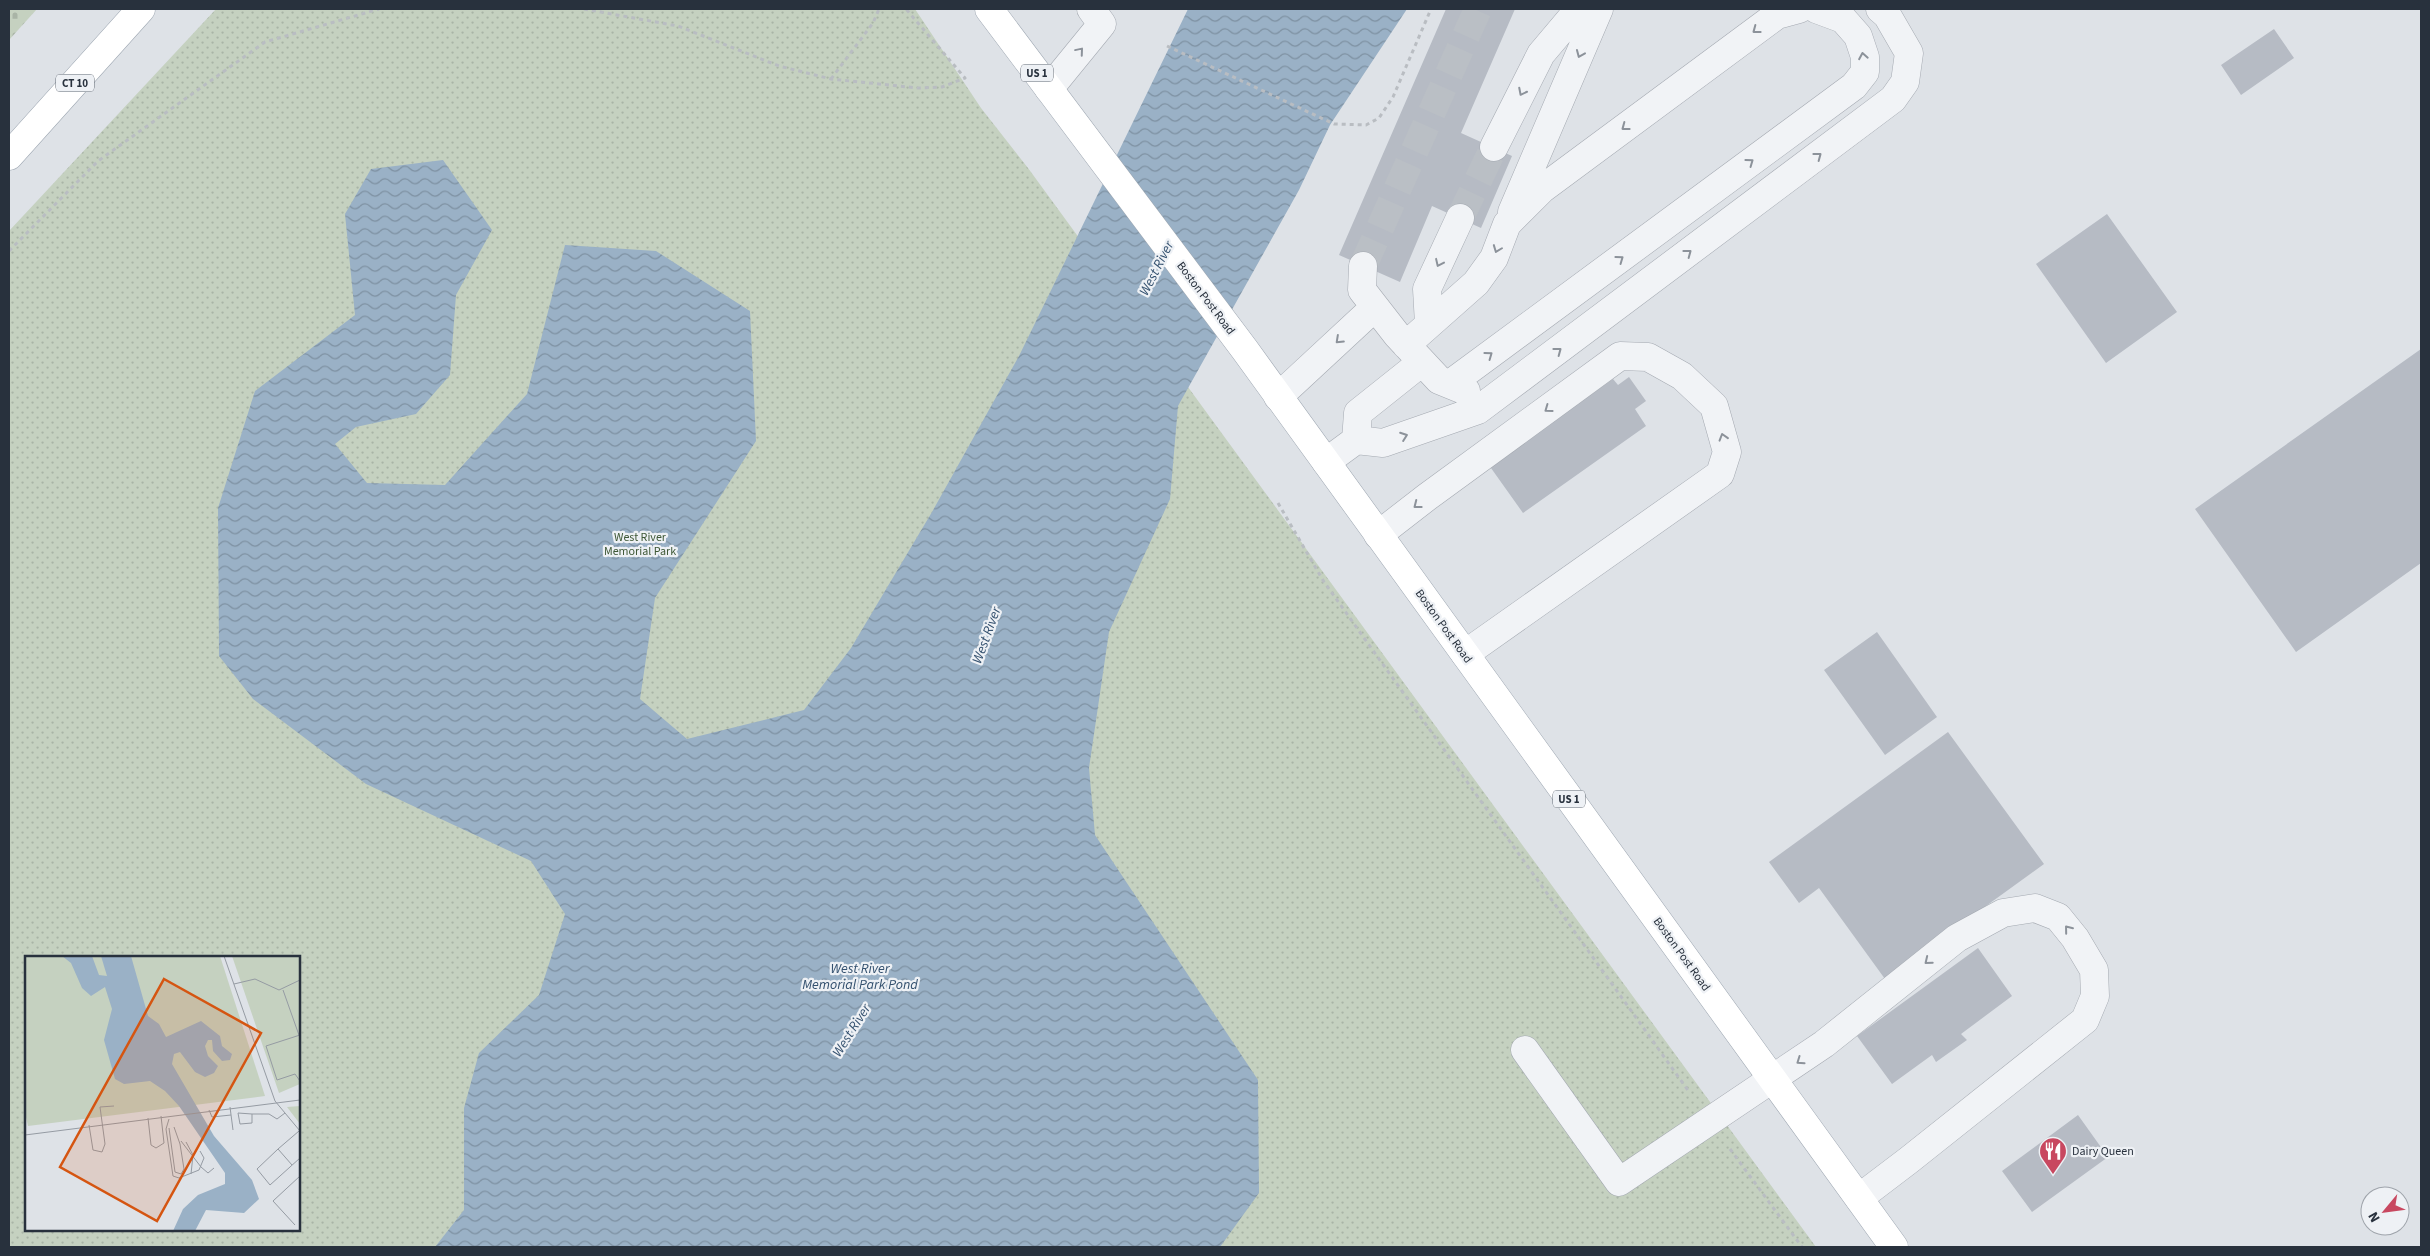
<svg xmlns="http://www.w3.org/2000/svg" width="2430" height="1256" viewBox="0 0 2430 1256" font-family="'Source Sans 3',sans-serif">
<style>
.cemetery{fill:url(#cemetery-stones)}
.park{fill:url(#park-dots);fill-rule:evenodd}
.water{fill:url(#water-waves)}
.building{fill:#b6bbc4}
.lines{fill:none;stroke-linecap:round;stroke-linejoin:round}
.minor-tunnel{stroke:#babfc5;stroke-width:28;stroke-dasharray:28 14;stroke-linecap:butt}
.minor-casing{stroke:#a4a9b1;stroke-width:29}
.major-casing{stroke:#9ea7b2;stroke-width:29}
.path{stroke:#b9bdc2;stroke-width:3;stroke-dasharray:4 4;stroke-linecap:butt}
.minor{stroke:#f1f3f6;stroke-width:28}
.major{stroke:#fff;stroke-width:28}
.oneway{stroke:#8c929a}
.labels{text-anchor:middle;stroke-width:4.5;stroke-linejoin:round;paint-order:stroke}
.shield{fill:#eef1f5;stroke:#636b74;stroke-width:1}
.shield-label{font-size:11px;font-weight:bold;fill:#28313d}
.street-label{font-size:12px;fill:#28313d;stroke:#eef1f5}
.park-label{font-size:12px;fill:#3e5836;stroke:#eef1f5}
.poi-label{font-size:12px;fill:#28313d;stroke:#eef1f5;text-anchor:start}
.water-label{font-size:14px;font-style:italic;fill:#34516f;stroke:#eef1f5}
.inset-road{fill:none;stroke:#959ba3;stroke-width:1}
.view{fill:#d55511;fill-opacity:0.15;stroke:#d55511;stroke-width:2.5}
.inset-edge{fill:none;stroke:#28313d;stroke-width:2.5}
</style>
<defs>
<pattern id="cemetery-stones" width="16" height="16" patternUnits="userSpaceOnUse" patternTransform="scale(1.25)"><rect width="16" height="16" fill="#c5d1c0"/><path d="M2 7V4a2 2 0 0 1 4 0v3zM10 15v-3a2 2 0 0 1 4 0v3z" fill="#a9b4a6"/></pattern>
<pattern id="park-dots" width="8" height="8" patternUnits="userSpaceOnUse" patternTransform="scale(1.25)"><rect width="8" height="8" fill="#c5d1c0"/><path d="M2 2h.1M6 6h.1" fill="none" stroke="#a9b4a6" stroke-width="1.8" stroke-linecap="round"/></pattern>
<pattern id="water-waves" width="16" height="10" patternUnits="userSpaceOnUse" patternTransform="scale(1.25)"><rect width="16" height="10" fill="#9ab1c6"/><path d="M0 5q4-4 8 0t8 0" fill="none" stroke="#7e91a2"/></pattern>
</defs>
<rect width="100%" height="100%" fill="#dee2e7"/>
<path class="cemetery" d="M 9,9 L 37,9 L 9,40 Z"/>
<path class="park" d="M 216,9 L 915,9 L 981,108 L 1028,168 L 1816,1247 L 9,1247 L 9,231 ZM 26,957 L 299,957 L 299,1230 L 26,1230 Z"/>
<path class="water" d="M 1188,9 L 1407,9 L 1330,125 L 1299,190 L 1178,406 L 1170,499 L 1109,632 L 1089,768 L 1095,835 L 1258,1080 L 1259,1193 L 1220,1247 L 435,1247 L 464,1210 L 464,1108 L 479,1053 L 539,995 L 565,914 L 531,861 L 366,784 L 253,699 L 219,656 L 218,508 L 255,391 L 355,315 L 345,214 L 371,169 L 443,160 L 492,230 L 456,295 L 450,375 L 416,414 L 356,427 L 335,444 L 367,483 L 445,485 L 527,394 L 565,245 L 656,251 L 750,311 L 756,441 L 655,598 L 640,699 L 687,739 L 804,710 L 851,648 L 932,512 L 1019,356 Z"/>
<path class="building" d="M 1446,9 L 1515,9 L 1461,133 L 1512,156 L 1481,228 L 1432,206 L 1400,282 L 1339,255 Z
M 2274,29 L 2294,58 L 2241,95 L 2221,65 Z
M 2107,214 L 2177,312 L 2106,363 L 2036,264 Z
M 2421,349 L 2421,563 L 2296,652 L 2195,509 Z
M 1629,377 L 1646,401 L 1635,409 L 1646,426 L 1523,513 L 1486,461 L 1510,452 L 1613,379 L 1618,385 Z
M 1877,632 L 1937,717 L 1885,755 L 1824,670 Z
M 1948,732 L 2044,864 L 1885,979 L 1819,888 L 1799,903 L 1769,862 Z
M 1978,948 L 2012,996 L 1961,1034 L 1967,1040 L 1936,1062 L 1932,1055 L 1892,1084 L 1857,1036 Z
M 2078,1115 L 2108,1157 L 2032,1212 L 2002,1171 Z"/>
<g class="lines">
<path class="minor-tunnel" d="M 1460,218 L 1494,147
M 1363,266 L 1478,9"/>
<g class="minor-casing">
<path id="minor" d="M 1049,89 L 1102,24 L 1091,9
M 1494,147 L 1541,54 L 1579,9
M 1512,212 L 1599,9
M 1363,266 L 1362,290 L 1397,335 L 1439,380 L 1466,391
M 1429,324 L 1427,289 L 1460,218
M 1406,345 L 1476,283 L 1494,258 L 1507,224 L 1542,189 L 1777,15 L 1799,9
M 1450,384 L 1854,86 L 1865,72 L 1865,57 L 1858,36 L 1843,19 L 1816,9
M 1278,397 L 1375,307
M 1356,440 L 1358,413 L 1422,362
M 1326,462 L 1356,440 L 1383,443 L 1478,410 L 1893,99 L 1905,82 L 1909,53 L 1887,15 L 1880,9
M 1378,535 L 1427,497 L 1620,356 L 1648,357 L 1682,376 L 1714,406 L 1727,452 L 1720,474 L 1465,654
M 1525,1050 L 1619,1182 L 1824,1044 L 1957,938 L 2003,913 L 2035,908 L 2058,917 L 2075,938 L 2094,970 L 2095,996 L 2085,1020 L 1909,1160 L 1859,1198"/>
</g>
<g class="major-casing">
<path id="major" d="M 989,9 L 1245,350 L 1894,1247
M 9,156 L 141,9"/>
</g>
<path class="path" d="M 584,9 L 678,26 L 779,66 L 831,79 L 918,88 L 942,87 L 965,78 L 906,9
M 1167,46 L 1334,124 L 1366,125 L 1379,118 L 1393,97 L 1431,9
M 831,79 L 873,23 L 879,9
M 9,251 L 98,161 L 265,42 L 379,9
M 1278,503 L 1324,582 L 1690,1093
M 1730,1149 L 1802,1247"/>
<use href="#minor" class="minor"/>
<use href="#major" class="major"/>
</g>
<defs><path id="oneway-chevron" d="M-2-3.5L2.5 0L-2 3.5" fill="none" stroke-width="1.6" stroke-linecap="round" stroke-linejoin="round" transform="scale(1.25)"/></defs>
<g class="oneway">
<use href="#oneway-chevron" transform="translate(1756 30) rotate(143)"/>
<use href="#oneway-chevron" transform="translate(1080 51) rotate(-50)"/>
<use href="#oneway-chevron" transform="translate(1580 54) rotate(113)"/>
<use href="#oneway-chevron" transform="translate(1863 56) rotate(-100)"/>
<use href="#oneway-chevron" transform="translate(1522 92) rotate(117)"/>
<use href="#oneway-chevron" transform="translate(1625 127) rotate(143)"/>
<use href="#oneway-chevron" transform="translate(1818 156) rotate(-37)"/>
<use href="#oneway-chevron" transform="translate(1750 162) rotate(-36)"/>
<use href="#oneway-chevron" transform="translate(1497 249) rotate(111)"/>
<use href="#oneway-chevron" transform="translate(1688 253) rotate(-37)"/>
<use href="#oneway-chevron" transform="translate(1620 259) rotate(-36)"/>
<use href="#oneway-chevron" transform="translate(1439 263) rotate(115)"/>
<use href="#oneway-chevron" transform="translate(1339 340) rotate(137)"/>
<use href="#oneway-chevron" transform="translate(1558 351) rotate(-37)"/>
<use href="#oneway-chevron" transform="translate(1489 355) rotate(-36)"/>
<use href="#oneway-chevron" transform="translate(1548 409) rotate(144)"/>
<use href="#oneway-chevron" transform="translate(1404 436) rotate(-20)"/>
<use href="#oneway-chevron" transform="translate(1723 437) rotate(-107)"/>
<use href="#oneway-chevron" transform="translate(1417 505) rotate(142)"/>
<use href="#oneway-chevron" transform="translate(2068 929) rotate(-129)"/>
<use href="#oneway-chevron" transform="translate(1928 961) rotate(141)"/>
<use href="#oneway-chevron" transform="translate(1800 1061) rotate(145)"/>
</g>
<defs>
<g id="restaurant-pin" transform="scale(1.4375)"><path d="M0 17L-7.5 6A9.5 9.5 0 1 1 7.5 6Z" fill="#c84860" stroke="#eef1f5"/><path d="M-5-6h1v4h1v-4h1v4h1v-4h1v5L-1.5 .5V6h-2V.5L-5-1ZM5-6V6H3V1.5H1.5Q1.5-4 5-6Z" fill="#fff"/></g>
</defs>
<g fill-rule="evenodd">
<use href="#restaurant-pin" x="2053" y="1151"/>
</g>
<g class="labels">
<g class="shield">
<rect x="1021" y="64.5" width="32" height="17" rx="4"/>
<rect x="56" y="74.5" width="38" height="17" rx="4"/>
<rect x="1553" y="790.5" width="32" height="17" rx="4"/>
</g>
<g class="shield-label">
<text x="1037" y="77">US 1</text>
<text x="75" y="87">CT 10</text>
<text x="1569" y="803">US 1</text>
</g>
<g class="street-label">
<text transform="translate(1206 298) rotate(53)" y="4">Boston Post Road</text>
<text transform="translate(1444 626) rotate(54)" y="4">Boston Post Road</text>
<text transform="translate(1682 954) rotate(54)" y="4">Boston Post Road</text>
</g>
<g class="park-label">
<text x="640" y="541">West River<tspan x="640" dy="14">Memorial Park</tspan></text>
</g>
<g class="poi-label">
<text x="2072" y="1155">Dairy Queen</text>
</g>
<g class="water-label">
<text transform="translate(1156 268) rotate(-63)" y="5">West River</text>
<text transform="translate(986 635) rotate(-70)" y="5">West River</text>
<text x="860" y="973">West River<tspan x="860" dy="16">Memorial Park Pond</tspan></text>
<text transform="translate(851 1030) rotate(-58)" y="5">West River</text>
</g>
</g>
<g transform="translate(25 956)">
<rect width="275" height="275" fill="#dee2e7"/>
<path d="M 207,0 L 275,0 L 275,128 L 254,137 ZM 275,150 L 275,168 L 262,151 Z" fill="#c5d1c0"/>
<path d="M 0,0 L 195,0 L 240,140 L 3,170 L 0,157 Z" fill="#c5d1c0"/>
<path d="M 37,0 L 67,0 L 74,19 L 82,20 L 76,0 L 106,0 L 123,60 L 134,68 L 141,81 L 176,65 L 195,80 L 197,90 L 207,98 L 205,104 L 197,105 L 188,95 L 187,84 L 183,84 L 180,90 L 183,100 L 193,110 L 189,117 L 180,121 L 170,116 L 155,96 L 149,98 L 147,108 L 189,180 L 227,224 L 234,243 L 219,257 L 181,254 L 170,275 L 148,275 L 158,253 L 173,239 L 200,228 L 200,217 L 154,150 L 140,135 L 125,125 L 99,128 L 90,123 L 79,84 L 87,53 L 80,31 L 66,40 L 57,32 L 46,7 Z" fill="#9ab1c6"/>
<path class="inset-road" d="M 199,0 L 250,145 L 275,175M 209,28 L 230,23 L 254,34 L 275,24M 258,34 L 275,82M 275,79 L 241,90 L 252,124 L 270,118 L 275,125M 205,151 L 208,174M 184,154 L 187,161 L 206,159M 227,158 L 213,157 L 215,168 L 227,167 L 227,158 L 244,158 L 252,163 L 260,157M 123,162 L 126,189 L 131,192 L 139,187 L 136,160M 144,163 L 141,173 L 148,220 L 154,222 L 174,214 L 179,202 L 175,195M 64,169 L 68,194 L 77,196 L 80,188 L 75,151 L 89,150M 144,172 L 150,216 L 156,218 L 159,213 L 155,188 L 149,171M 0,179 L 275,144M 156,185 L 176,211 L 183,217 L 189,212M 161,186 L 168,199 L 166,218M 253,193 L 232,213 L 245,229 L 275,202M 267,209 L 253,193 L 274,175M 270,269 L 248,245 L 275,220"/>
<path class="view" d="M 139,23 L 236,77 L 132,265 L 35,211 Z"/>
<rect width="275" height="275" class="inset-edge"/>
</g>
<rect width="2430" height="1256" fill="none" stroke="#28313d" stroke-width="20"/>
<g transform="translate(2385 1211) rotate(241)"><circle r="24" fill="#eef1f5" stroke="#9fa4ab"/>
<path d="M0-4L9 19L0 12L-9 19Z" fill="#c84860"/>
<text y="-8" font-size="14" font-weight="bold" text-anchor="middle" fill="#28313d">N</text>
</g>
</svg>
